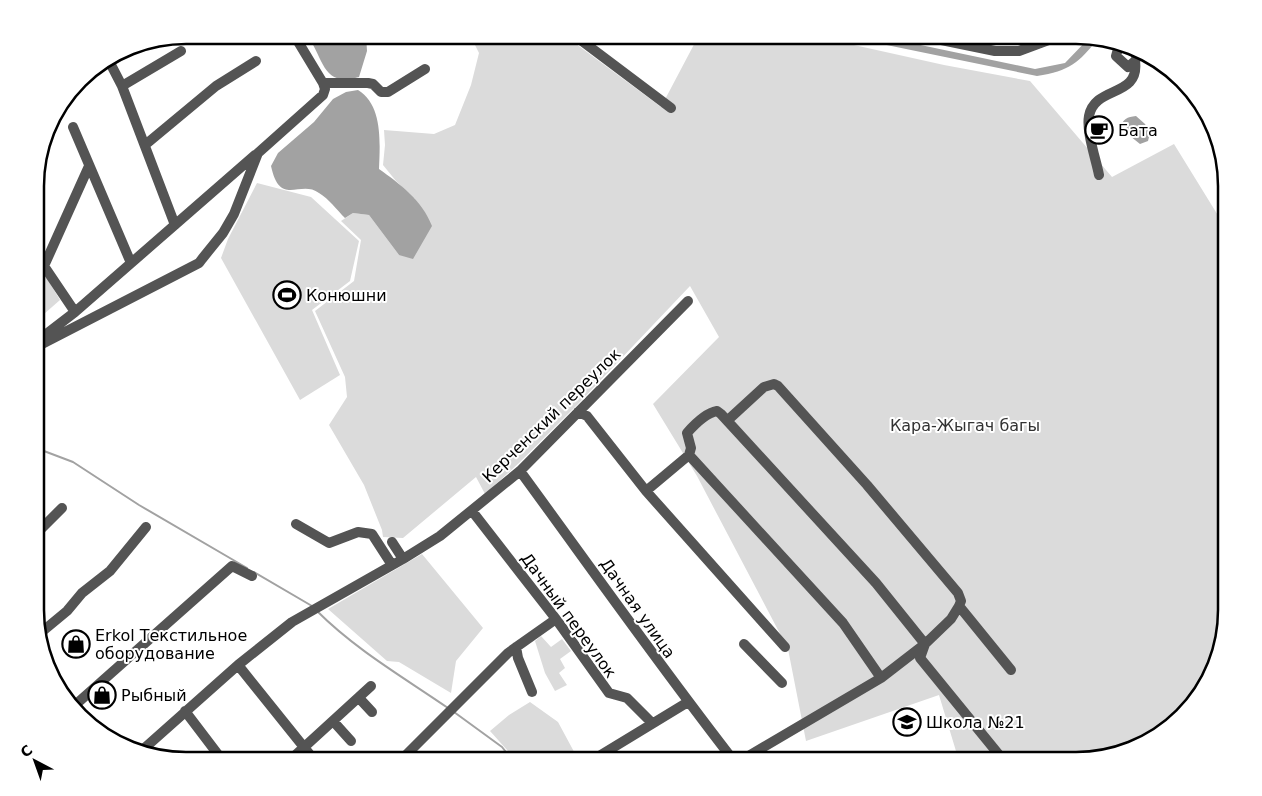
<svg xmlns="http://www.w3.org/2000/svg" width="1262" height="796" viewBox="0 0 1262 796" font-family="'DejaVu Sans',sans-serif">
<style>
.green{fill:#dbdbdb}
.water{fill:#a2a2a2}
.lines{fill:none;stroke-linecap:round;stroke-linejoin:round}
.stream{stroke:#a2a2a2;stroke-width:2}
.major-casing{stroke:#dbdbdb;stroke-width:14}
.minor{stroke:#545454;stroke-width:10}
.major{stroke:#000;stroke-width:12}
.labels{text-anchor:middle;stroke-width:4;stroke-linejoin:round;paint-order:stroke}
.poi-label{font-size:16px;fill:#000;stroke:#fff;text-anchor:start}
.street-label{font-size:16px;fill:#000;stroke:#fff}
.park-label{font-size:16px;fill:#323232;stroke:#fff}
.rim{fill:none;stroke:#000;stroke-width:2.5}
</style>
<rect width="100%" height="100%" fill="#fff"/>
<path class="green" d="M 470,35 L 564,35 L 661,107 L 699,35 L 809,35 L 944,65 L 1030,81 L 1112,177 L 1174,144 L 1227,230 L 1227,620 L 1202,694 L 1152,741 L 1086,761 L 959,761 L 939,695 L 806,741 L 788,649 L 697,476 L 653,404 L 719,337 L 690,286 L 578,404 L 519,463 L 485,494 L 476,477 L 403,538 L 383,537 L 382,530 L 364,485 L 329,425 L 347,397 L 345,377 L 315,311 L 354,281 L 361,240 L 341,221 L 353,213 L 369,215 L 399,255 L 415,199 L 396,181 L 383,165 L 385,145 L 384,130 L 434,134 L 455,125 L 471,85 L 479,53 Z
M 257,183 L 311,197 L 359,241 L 350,281 L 312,310 L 340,375 L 300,400 L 221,258 L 228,239 Z
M 36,260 L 60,300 L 36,321 Z
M 422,554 L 483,628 L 456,661 L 451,693 L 399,662 L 387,661 L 328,609 Z
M 541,636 L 551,647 L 562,639 L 571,651 L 560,659 L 565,668 L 559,673 L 567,685 L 555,691 L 545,673 L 535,641 Z
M 530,702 L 558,722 L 579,761 L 517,761 L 490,731 L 509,715 Z"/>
<path class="water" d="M 307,35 L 366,35 L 367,51 L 359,77 C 322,88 324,58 307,35 Z
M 838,35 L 873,35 L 1035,69 L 1065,63 L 1090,37 L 1099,38 C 1078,63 1070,71 1037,76 Z
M 358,90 C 383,105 380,143 379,169 C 400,184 422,200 432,226 L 413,259 L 399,255 L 369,215 L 353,213 L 345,218 C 337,210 329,199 319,193 C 300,179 280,208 271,166 L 278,153 L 314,122 L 333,99 L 346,92 Z
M 1136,116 L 1145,124 L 1150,133 L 1148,141 L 1140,144 L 1120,128 C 1123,119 1127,117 1136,116 Z"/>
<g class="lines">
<path class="stream" d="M 36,448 L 73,462 L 139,505 L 247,568
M 254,572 L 312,606
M 317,611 C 356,650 403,677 448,708
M 454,712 L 502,747 L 513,761"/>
<g class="major-casing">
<path id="major" d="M 58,688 L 86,720"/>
</g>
<path class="minor" d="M 574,35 L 671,108
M 917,35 L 995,51 L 1019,51 L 1062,35
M 1120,42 L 1116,56 L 1128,67 L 1135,61 L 1140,51
M 108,59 L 122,86 L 175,225
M 323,83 L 368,83 L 373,84 L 381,92 L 388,92 L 425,69
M 122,86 L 181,51
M 73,127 L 131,263
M 145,145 L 216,86 L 256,61
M 1099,175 C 1096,159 1086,132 1089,116 C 1095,85 1140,98 1135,61
M 75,312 L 44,266 L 89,166
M 36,342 L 75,312 L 255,155
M 36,347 L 199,263 L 202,259 L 223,233 L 234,214 L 258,153 L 323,95 L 325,89 L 323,83 L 294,35
M 578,412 L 587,416 L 646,491 L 785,647
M 728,420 L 764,387 L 774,384 L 778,386 L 867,485 L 958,593 L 961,601 L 959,606 L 1011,670
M 689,455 L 691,448 L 687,433 C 694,425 706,413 717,411 L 721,414 L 876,583 L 925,644 L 881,678
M 520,471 C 591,568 660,666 734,761
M 646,491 L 689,455 L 843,623 L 881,678 L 740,761
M 472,511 L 556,619 L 609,693 L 627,698 L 652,723
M 296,524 L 329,543 L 358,532 L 372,534 L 392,565
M 36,534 L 62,508
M 403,559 L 440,536 L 520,471 L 688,301
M 959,606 L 951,619 L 925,644 L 920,658 L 1004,761
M 38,635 L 67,611 L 82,593 L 110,571 L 146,527
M 744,644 L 782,683
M 516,647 L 518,658 L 532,692
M 238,665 L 315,761
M 359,698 L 372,712
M 74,706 L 232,566 L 252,576
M 185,711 L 223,761
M 333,721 L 351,741
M 139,753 L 238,665 L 292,622 L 403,559 L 392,542
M 289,761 L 371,686
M 400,761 L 508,653 L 556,619
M 591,761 L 688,702"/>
<use href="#major" class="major"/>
</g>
<defs>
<g id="cafe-ring" transform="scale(1.4375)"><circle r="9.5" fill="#fff" stroke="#000" stroke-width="1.5"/><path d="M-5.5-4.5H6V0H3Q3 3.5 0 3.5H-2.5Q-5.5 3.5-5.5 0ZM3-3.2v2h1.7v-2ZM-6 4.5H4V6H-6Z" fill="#000"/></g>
<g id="stadium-ring" transform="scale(1.4375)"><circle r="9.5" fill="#fff" stroke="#000" stroke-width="1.5"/><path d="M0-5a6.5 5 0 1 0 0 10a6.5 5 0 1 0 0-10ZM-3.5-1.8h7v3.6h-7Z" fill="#000"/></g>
<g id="shop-ring" transform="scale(1.4375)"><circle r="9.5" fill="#fff" stroke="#000" stroke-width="1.5"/><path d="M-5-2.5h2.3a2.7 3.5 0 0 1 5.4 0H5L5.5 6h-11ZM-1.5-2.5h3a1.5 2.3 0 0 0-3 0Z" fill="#000"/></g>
<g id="school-ring" transform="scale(1.4375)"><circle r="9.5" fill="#fff" stroke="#000" stroke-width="1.5"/><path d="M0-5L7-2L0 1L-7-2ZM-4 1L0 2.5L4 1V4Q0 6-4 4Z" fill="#000"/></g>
</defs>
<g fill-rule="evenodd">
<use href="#cafe-ring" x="1099" y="130"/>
<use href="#stadium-ring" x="287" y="295"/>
<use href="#shop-ring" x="76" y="644"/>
<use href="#shop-ring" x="102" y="695"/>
<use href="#school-ring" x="907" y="722"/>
</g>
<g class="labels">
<g class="poi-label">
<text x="1118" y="136">Бата</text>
<text x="306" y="301">Конюшни</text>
<text x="95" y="641">Erkol Текстильное<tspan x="95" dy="18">оборудование</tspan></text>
<text x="121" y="701">Рыбный</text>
<text x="926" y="728">Школа №21</text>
</g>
<g class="street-label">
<text transform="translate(551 415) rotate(-44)" y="6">Керченский переулок</text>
<text transform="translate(638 608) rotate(55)" y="6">Дачная улица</text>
<text transform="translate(569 615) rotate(54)" y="6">Дачный переулок</text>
</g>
<g class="park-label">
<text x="965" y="431">Кара-Жыгач багы</text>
</g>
</g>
<path d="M0 0H1262V796H0ZM186 44H1076A142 142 0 0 1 1218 186V610A142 142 0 0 1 1076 752H186A142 142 0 0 1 44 610V186A142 142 0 0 1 186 44Z" fill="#fff" fill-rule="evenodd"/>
<path class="rim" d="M186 44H1076A142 142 0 0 1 1218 186V610A142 142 0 0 1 1076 752H186A142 142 0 0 1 44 610V186A142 142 0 0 1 186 44Z"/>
<g transform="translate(35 761) rotate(319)" stroke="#ffffff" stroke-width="4" paint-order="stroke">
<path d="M0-4L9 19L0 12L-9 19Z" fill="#000000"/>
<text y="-8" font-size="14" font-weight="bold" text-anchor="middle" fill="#000000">С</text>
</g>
</svg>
